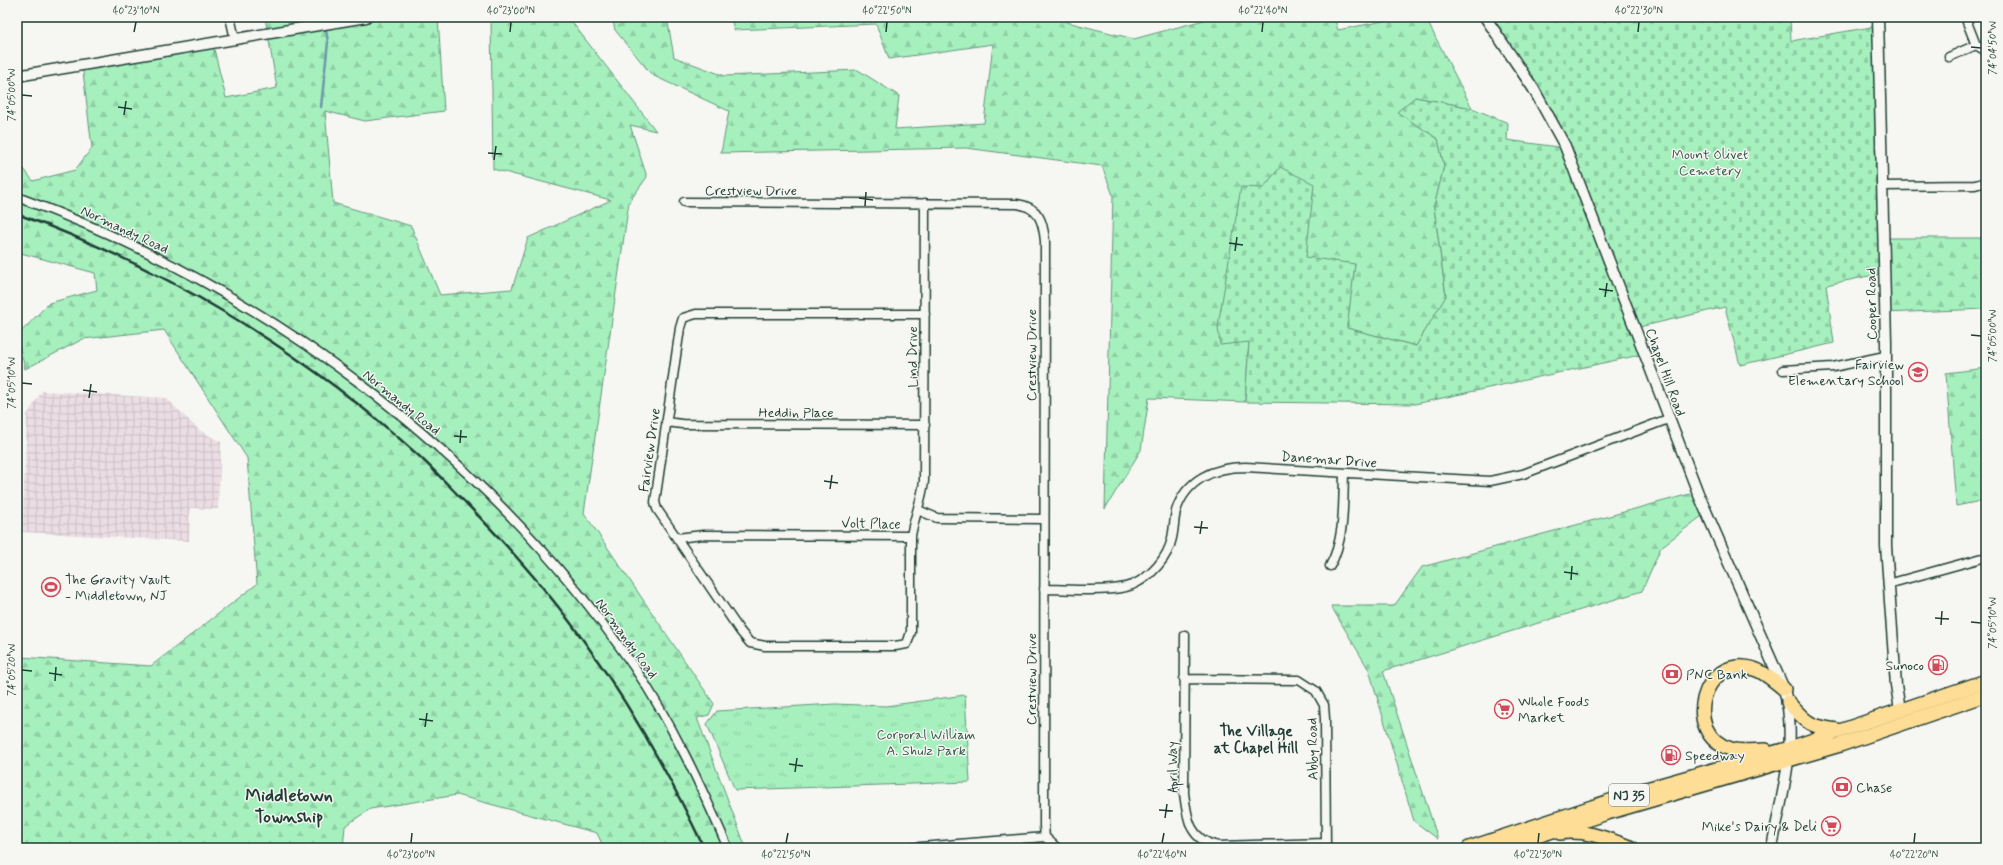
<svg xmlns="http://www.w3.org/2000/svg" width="2003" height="865" viewBox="0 0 2003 865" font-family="Mynerve,sans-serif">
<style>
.industrial{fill:url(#industrial-grid)}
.forest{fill:url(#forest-firs);stroke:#629679}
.cemetery{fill:url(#cemetery-stones);stroke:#629679}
.park{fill:url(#park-tufts);stroke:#629679}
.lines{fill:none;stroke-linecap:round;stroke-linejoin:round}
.stream{stroke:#6a98ab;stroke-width:2.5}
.minor-casing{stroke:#1f3d34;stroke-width:11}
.tertiary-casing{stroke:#1f3d34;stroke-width:13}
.trunk-casing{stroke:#1f3d34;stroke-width:16}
.minor{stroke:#f6f6f2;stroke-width:8}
.tertiary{stroke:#f6f6f2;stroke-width:10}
.trunk{stroke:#fede96;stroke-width:13}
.rail{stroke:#1f3d34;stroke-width:2.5}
.ticks{fill:none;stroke:#1f3d34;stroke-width:1.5}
.labels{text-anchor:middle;stroke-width:3;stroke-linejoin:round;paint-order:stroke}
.shield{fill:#f6f6f2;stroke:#60746d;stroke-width:1}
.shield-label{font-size:13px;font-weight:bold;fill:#1f3d34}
.park-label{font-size:14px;fill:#335849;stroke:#f6f6f2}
.street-label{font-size:14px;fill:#1f3d34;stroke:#f6f6f2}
.poi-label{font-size:14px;fill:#1f3d34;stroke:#f6f6f2;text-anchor:start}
.neighbourhood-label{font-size:15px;font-weight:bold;fill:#1f3d34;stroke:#f6f6f2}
.district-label{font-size:18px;font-weight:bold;fill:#1f3d34;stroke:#f6f6f2}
.neatline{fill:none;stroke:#1f3d34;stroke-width:1.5}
.ticks-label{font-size:10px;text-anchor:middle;fill:#1f3d34}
</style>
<defs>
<pattern id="industrial-grid" width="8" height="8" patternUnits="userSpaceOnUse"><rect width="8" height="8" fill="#ebdde4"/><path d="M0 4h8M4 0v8" fill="none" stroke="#c9bfc4"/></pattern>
<pattern id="forest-firs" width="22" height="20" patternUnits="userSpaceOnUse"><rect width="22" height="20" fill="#a6f0be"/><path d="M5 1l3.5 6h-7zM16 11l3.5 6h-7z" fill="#8ecfa4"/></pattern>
<pattern id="cemetery-stones" width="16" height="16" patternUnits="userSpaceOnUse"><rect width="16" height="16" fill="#a6f0be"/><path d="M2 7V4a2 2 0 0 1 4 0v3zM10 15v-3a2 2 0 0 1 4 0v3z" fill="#8ecfa4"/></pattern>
<pattern id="park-tufts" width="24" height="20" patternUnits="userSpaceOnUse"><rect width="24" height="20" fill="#a6f0be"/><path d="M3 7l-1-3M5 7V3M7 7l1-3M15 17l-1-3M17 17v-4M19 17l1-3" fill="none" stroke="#8ecfa4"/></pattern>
</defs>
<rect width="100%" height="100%" fill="#f6f6f2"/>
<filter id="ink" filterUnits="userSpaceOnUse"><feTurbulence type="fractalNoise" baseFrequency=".025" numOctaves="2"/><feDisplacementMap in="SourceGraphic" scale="8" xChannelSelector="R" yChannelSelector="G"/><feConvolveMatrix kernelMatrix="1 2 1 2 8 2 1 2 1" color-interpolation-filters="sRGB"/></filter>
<g filter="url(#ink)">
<path class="industrial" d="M 42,391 L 166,398 L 199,430 L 221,442 L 218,509 L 190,508 L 189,541 L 22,532 L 27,415 Z"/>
<path class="forest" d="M 265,17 L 438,17 L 444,111 L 365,121 L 325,111 L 333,203 L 411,226 L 440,295 L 512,289 L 528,238 L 611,200 L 493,169 L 491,17 L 568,17 L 656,131 L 630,125 L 647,177 L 629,202 L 584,513 L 714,704 L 709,715 L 697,718 L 746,848 L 604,848 L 597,833 L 457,795 L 370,809 L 345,826 L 343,848 L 17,848 L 17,653 L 20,657 L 151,666 L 257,584 L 247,458 L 164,330 L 83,339 L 25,369 L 17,336 L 49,303 L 97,290 L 95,273 L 17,252 L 17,160 L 33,181 L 75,170 L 92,148 L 82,63 L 212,41 L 226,98 L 277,88 Z
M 612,17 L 667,17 L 674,57 L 725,76 L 858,70 L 899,96 L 895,129 L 984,123 L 993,44 L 889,59 L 876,24 L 734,30 L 731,17 L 1059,17 L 1063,21 L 1134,39 L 1215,17 L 1334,17 L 1338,30 L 1404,17 L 1425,17 L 1472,108 L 1415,97 L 1438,139 L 1444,166 L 1434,207 L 1446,297 L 1416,346 L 1346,328 L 1355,264 L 1249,342 L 1245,402 L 1149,398 L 1141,450 L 1105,509 L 1113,195 L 1102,166 L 966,148 L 721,153 L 729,111 L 652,75 L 615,30 Z
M 1881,238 L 1986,238 L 1986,309 L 1883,313 Z
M 1986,368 L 1986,500 L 1956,506 L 1946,373 Z
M 1697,492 L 1706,513 L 1661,547 L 1642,591 L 1383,671 L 1438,839 L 1414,821 L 1369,670 L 1331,606 L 1394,606 L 1422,567 Z"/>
<path class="cemetery" d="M 1479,17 L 1790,17 L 1791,41 L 1877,26 L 1883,273 L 1826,285 L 1834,343 L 1740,365 L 1725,307 L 1635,328 L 1644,354 L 1415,404 L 1245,402 L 1249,342 L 1220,345 L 1218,326 L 1241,187 L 1263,188 L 1280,167 L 1314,184 L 1306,257 L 1355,264 L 1347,328 L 1416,346 L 1446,296 L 1434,207 L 1444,166 L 1438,139 L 1397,112 L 1415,97 L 1472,108 L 1508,123 L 1507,140 L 1565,148 Z"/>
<path class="park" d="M 965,695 L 970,782 L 735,790 L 707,724 L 717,711 L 835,704 L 886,706 Z"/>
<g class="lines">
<path class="stream" d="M 325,17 L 325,18
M 321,107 L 328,42 L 326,30"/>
<g class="minor-casing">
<path id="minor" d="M 230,17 L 235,39
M 1965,17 L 1976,45 L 1986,51
M 1949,57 L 1976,45
M 1882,186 L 1975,185 L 1986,182
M 17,197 C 262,286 485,451 634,667 C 672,723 701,786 728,848
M 684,202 L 1017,204 C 1039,207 1043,221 1045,241 L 1044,826 L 1045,837 L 1057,848
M 925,314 L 696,314 L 683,318 L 680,328 L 655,502 L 657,509 L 740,631 L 750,643 L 765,646 L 895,646 L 907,644 L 911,632 L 911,536 C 914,517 922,500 924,481 L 925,203
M 1783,370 L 1833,367 L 1885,356
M 666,422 L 682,424 L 925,425
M 918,510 L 937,518 L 1044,519
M 677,538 L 703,535 L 911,536
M 1330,566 C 1345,539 1343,504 1344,473
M 1888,584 L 1986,557
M 1044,589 C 1068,589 1111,593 1132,585 C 1151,577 1168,558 1172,538 C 1174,529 1174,520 1176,511 C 1186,479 1215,467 1245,467 L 1490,481 L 1523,474 L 1668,419
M 1185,635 L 1184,793 C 1187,818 1189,840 1218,846 L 1326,843
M 1184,679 L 1299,680 L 1316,691 L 1324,705 L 1325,719 L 1326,847
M 908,848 L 1045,837"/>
</g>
<g class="tertiary-casing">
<path id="tertiary" d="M 1485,17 L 1533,88 L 1565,146 L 1698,493 L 1784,689 C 1799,743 1781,795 1772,848
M 1878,17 L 1886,342 L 1886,546 L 1896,685 L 1900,710
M 17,76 L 366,17"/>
</g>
<g class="trunk-casing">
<path id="trunk" d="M 1788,702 C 1807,723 1808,726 1837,730
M 1765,750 C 1754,751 1742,752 1731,749 C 1681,735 1702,653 1754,669 C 1765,672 1775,682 1784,689
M 1560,833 C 1586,829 1608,839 1632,848
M 1469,848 L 1643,790 L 1790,748 L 1986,681
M 1501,848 L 1607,813 L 1840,745 L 1986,695"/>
</g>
<use href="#minor" class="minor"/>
<use href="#tertiary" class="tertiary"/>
<use href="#trunk" class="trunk"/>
<path class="rail" d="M 17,214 C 164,267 304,351 419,456 C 436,472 451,488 467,504 C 510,548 551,594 586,644 C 632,708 670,776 704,848"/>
</g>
</g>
<path class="ticks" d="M 134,32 L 136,22M 510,32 L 511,22M 886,32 L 887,22M 1262,32 L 1263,22M 1638,32 L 1639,22M 1971,47 L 1981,48M 22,95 L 32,96M 118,107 L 132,109M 124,115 L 126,101M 488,153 L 502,154M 494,160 L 496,146M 859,198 L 873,200M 865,206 L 866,192M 1229,243 L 1243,245M 1235,251 L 1237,237M 1599,289 L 1613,291M 1605,297 L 1607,283M 1971,335 L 1981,336M 22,383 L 32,384M 83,390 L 97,392M 89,398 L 91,384M 454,436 L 467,437M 460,443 L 461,430M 824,481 L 838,483M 830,489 L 832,475M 1194,527 L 1208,528M 1200,534 L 1202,521M 1564,572 L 1578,574M 1571,580 L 1572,566M 1935,618 L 1949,619M 1971,622 L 1981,623M 1941,625 L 1942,611M 22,670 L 32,671M 49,673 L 62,675M 55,681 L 56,667M 419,719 L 433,721M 425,727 L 427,713M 789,764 L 803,766M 795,772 L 797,758M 1159,810 L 1173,811M 1165,818 L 1167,804M 411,843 L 412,833M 786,843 L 788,833M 1162,843 L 1164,833M 1538,843 L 1539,833M 1914,843 L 1915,833"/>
<defs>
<g id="school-ring" transform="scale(1)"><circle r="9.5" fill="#f6f6f2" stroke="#d1495b" stroke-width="1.5"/><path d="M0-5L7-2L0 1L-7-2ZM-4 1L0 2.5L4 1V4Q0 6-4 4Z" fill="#d1495b"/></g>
<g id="stadium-ring" transform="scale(1)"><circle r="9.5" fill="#f6f6f2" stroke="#d1495b" stroke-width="1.5"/><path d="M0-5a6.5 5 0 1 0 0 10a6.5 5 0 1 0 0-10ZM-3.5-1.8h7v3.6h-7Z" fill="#d1495b"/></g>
<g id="fuel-ring" transform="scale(1)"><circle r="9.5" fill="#f6f6f2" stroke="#d1495b" stroke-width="1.5"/><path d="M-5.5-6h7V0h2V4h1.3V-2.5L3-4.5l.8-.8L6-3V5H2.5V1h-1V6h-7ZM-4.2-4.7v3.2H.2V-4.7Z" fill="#d1495b"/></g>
<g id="bank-ring" transform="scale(1)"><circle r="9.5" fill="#f6f6f2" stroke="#d1495b" stroke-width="1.5"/><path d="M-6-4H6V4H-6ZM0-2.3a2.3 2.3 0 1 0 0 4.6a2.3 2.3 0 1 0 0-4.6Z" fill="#d1495b"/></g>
<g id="supermarket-ring" transform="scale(1)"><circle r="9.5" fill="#f6f6f2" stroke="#d1495b" stroke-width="1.5"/><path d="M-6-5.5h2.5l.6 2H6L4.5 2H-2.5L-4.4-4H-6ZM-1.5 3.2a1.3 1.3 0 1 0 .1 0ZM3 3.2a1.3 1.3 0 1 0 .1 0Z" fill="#d1495b"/></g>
</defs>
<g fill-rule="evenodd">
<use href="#school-ring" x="1918" y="372"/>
<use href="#stadium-ring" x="51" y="587"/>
<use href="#fuel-ring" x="1938" y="665"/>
<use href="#bank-ring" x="1672" y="674"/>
<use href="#supermarket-ring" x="1504" y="709"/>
<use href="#fuel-ring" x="1671" y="755"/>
<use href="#bank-ring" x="1842" y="787"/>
<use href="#supermarket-ring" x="1831" y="826"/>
</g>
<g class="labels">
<rect class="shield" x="1609" y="784" width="40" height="22" rx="3"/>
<g class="shield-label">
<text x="1629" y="800">NJ 35</text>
</g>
<g class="park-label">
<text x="1710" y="159">Mount Olivet<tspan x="1710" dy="16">Cemetery</tspan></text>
<text x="926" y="739">Corporal William<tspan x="926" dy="16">A. Shulz Park</tspan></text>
</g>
<g class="street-label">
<text x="751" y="195">Crestview Drive</text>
<text transform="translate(125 229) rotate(25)" y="5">Normandy Road</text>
<text transform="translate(1871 304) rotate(-91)" y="5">Cooper Road</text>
<text transform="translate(1031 355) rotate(-90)" y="5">Crestview Drive</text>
<text transform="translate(912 357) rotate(-90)" y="5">Lind Drive</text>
<text transform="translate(1666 372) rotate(70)" y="5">Chapel Hill Road</text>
<text transform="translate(402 402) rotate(39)" y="5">Normandy Road</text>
<text x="796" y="417">Heddin Place</text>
<text transform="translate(649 450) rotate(-82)" y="5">Fairview Drive</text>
<text transform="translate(1329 459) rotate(4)" y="5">Danemar Drive</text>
<text transform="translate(871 523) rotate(1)" y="5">Volt Place</text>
<text transform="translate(627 638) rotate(54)" y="5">Normandy Road</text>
<text transform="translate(1031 679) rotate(-90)" y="5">Crestview Drive</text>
<text transform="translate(1312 749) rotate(-91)" y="5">Abby Road</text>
<text transform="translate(1172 767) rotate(-91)" y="5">April Way</text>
</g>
<g class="poi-label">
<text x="1904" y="369" text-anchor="end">Fairview<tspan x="1904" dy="16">Elementary School</tspan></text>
<text x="65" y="584">The Gravity Vault<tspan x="65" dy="16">- Middletown, NJ</tspan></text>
<text x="1924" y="670" text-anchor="end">Sunoco</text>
<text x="1686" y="679">PNC Bank</text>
<text x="1518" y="706">Whole Foods<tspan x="1518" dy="16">Market</tspan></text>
<text x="1685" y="760">Speedway</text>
<text x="1856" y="792">Chase</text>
<text x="1817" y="831" text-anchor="end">Mike's Dairy &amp; Deli</text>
</g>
<g class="neighbourhood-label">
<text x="1256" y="736">The Village<tspan x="1256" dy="17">at Chapel Hill</tspan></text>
</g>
<g class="district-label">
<text x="289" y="801">Middletown<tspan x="289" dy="21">Township</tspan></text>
</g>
</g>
<rect width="2003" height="865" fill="none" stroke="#f6f6f2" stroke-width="44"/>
<rect x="22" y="22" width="1959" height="821" class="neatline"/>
<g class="ticks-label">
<text x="136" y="14">40°23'10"N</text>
<text x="511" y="14">40°23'00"N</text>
<text x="887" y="14">40°22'50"N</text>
<text x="1263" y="14">40°22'40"N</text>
<text x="1639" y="14">40°22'30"N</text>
<text transform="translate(1992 48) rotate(-90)" y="4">74°04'50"W</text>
<text transform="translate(11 95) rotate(-90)" y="4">74°05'00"W</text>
<text transform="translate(1992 336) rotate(-90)" y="4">74°05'00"W</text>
<text transform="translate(11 383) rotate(-90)" y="4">74°05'10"W</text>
<text transform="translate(1992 623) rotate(-90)" y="4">74°05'10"W</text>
<text transform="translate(11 670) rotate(-90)" y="4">74°05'20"W</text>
<text x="411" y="858">40°23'00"N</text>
<text x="786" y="858">40°22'50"N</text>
<text x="1162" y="858">40°22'40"N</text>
<text x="1538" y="858">40°22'30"N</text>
<text x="1914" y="858">40°22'20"N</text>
</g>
</svg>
